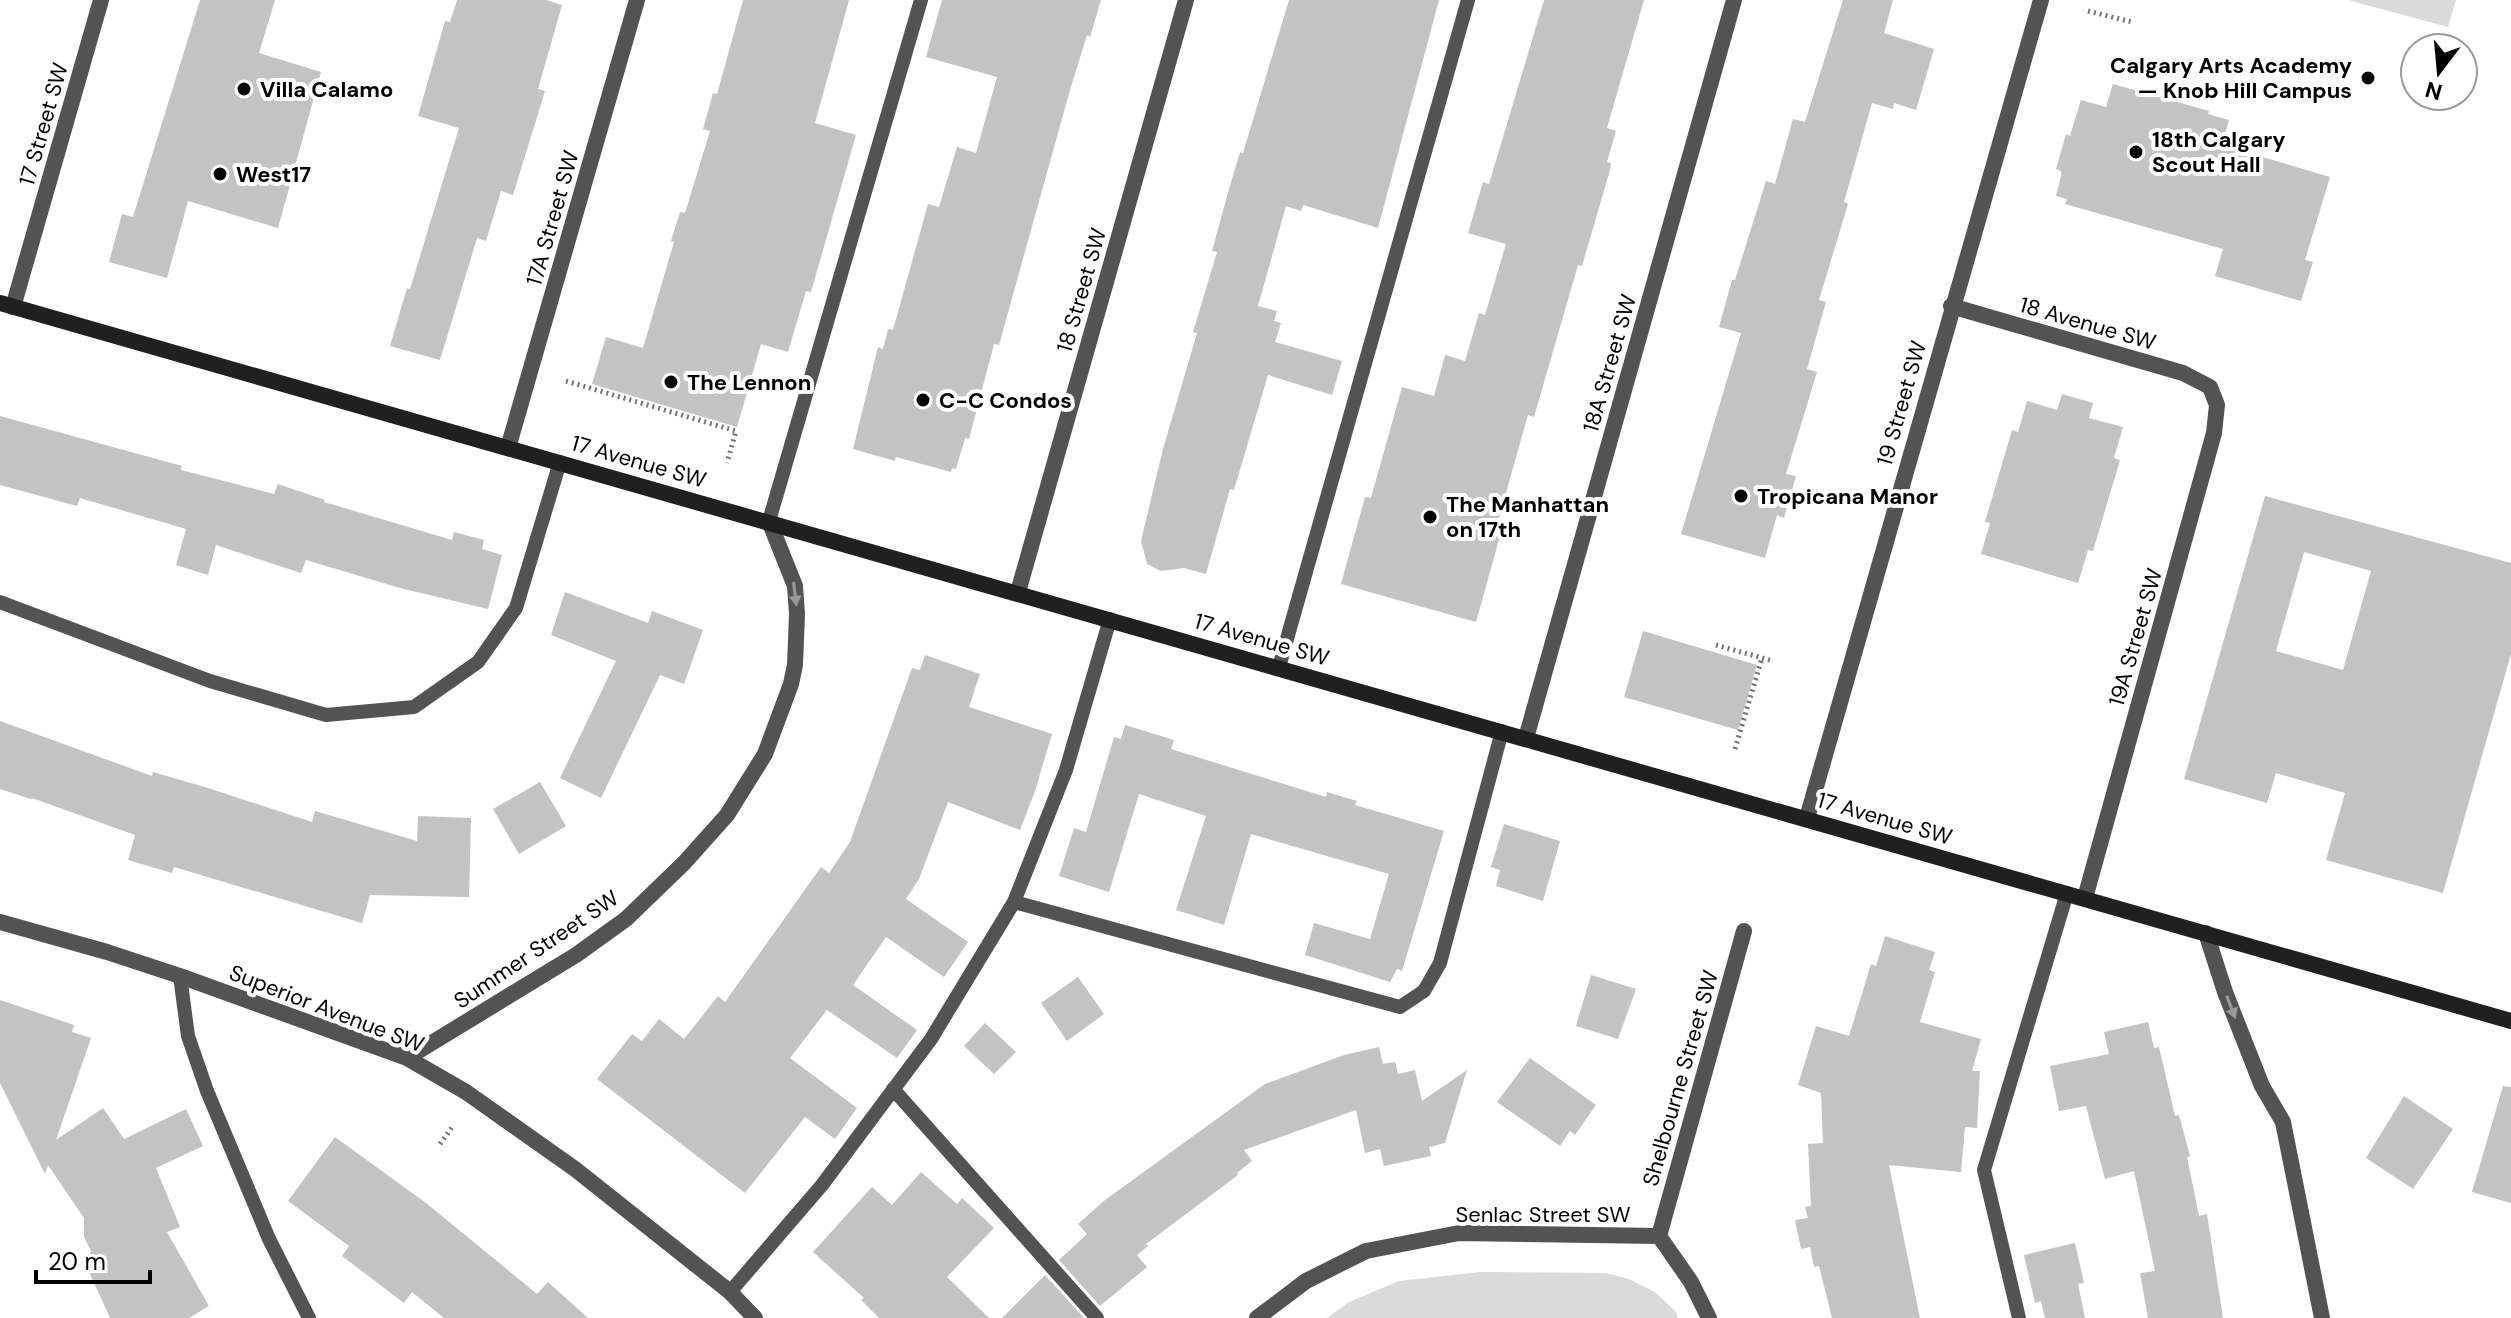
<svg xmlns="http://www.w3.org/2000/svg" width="2511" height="1318" viewBox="0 0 2511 1318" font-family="'DM Sans',sans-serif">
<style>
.green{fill:#dadada}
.building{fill:#c3c3c3;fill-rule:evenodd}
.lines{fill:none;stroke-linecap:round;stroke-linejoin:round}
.path{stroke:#757575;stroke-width:5;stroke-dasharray:2 4;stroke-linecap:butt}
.lane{stroke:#535353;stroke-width:14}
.street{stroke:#535353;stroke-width:16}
.secondary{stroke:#202020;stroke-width:16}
.oneway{fill:#989898}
.poi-dot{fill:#000;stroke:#fff;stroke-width:3}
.labels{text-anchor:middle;stroke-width:8;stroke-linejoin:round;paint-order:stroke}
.poi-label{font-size:22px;font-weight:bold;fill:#000;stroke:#fff;text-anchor:start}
.street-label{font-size:22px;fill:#000;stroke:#fff}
</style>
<rect width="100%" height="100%" fill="#fff"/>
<path class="green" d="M 2348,0 L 2456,0 L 2448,27 Z
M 1481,1272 L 1606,1273 L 1629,1279 L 1655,1292 L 1675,1311 L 1678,1318 L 1327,1318 L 1349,1302 L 1399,1281 Z"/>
<path class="building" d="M 200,0 L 275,0 L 259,53 L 321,72 L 278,228 L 188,201 L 167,278 L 109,262 L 122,214 L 133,217 Z
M 457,0 L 546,0 L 562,5 L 538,89 L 545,91 L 513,195 L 501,191 L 486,241 L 477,238 L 440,360 L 390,346 L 407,288 L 410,289 L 459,128 L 418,116 L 445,21 L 450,22 Z
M 743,0 L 849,0 L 815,123 L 856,135 L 811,292 L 806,291 L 788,352 L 761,344 L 737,427 L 592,384 L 606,337 L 643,348 L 674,242 L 671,241 L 680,212 L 685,213 L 710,131 L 703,129 L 713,93 L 717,94 Z
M 942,0 L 1101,0 L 1090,37 L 1087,35 L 1070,90 L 999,345 L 994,344 L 969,439 L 965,438 L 956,469 L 952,468 L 951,472 L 896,457 L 895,461 L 853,449 L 878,347 L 883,349 L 888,329 L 893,330 L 928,204 L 939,207 L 957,147 L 976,153 L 997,77 L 926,57 Z
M 1289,0 L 1439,0 L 1378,228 L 1303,205 L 1301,211 L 1286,206 L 1258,306 L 1277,311 L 1274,321 L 1281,323 L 1275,342 L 1342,361 L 1332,395 L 1268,375 L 1234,490 L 1230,489 L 1206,574 L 1184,568 L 1161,571 L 1147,564 L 1141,541 L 1163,449 L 1197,333 L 1193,332 L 1217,252 L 1212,251 L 1229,189 L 1240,152 L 1243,153 Z
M 1544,0 L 1644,0 L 1607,128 L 1616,131 L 1607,162 L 1611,163 L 1610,170 L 1582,266 L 1578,265 L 1534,417 L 1528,415 L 1494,535 L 1500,536 L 1476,622 L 1341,584 L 1365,497 L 1371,498 L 1402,387 L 1434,396 L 1445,355 L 1465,361 L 1479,313 L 1485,315 L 1506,244 L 1468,233 L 1483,182 L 1489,184 Z
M 1843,0 L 1893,0 L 1884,33 L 1934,49 L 1916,110 L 1894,103 L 1893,109 L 1872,103 L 1844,202 L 1848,204 L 1819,300 L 1826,302 L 1807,369 L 1817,372 L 1786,474 L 1796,476 L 1784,518 L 1777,515 L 1765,558 L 1681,534 L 1741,333 L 1719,327 L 1732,280 L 1735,280 L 1766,181 L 1775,184 L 1793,119 L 1805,122 Z
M 2113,84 L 2209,111 L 2208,114 L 2229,120 L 2222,145 L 2330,177 L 2305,260 L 2313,262 L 2301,301 L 2215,276 L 2223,249 L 2065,204 L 2067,199 L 2056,196 L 2061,176 L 2061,171 L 2056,169 L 2066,134 L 2070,136 L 2081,100 L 2106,107 Z
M 2062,394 L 2093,403 L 2089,418 L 2123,427 L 2114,458 L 2120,460 L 2093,551 L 2088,550 L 2078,583 L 1981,554 L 1990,523 L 1985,522 L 2012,430 L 2018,432 L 2027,401 L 2057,410 Z
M 0,416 L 182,466 L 181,470 L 274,494 L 278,484 L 325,500 L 324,502 L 452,540 L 454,532 L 484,540 L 482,549 L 502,555 L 488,609 L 400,588 L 306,560 L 301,573 L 216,545 L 208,575 L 176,565 L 186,529 L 80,498 L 77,506 L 0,485 Z
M 2265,496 L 2511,563 L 2511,654 L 2443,893 L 2326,860 L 2345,793 L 2276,773 L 2267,803 L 2184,779 ZM 2304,552 L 2371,571 L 2343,670 L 2276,651 Z
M 565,592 L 648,623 L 652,611 L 703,630 L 684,684 L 660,675 L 601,798 L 560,778 L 616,661 L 551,635 Z
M 1643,631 L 1757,665 L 1738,730 L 1624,697 Z
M 925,655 L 980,674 L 969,707 L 1052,734 L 1035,791 L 1020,830 L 948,802 L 919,879 L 906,899 L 968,942 L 944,977 L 886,937 L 853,985 L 917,1030 L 897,1058 L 827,1010 L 790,1058 L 857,1108 L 835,1139 L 805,1117 L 745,1193 L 597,1079 L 632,1034 L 642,1041 L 659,1019 L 684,1039 L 718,996 L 725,1002 L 821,867 L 829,873 L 850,842 L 912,668 L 920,670 Z
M 0,721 L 152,776 L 153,772 L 208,788 L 312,822 L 315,811 L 417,841 L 418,816 L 471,818 L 469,897 L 370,895 L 362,923 L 174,867 L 172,873 L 128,860 L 135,835 L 32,798 L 31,799 L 0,789 Z
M 1125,725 L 1174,740 L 1171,749 L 1326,797 L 1327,792 L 1357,801 L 1355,805 L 1444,831 L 1402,971 L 1397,969 L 1390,982 L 1305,955 L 1314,923 L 1370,939 L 1389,874 L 1251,834 L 1224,925 L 1176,910 L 1206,816 L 1139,794 L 1109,892 L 1059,876 L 1074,828 L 1086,832 L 1114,737 L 1121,739 Z
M 540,782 L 566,826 L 519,854 L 493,809 Z
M 1504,824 L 1560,841 L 1543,901 L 1496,886 L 1500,870 L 1491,867 Z
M 1885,936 L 1935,952 L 1929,970 L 1935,972 L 1920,1022 L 1981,1039 L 1972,1071 L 1980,1071 L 1977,1128 L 1965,1127 L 1961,1172 L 1889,1165 L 1920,1318 L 1832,1318 L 1819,1266 L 1814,1267 L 1810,1247 L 1801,1249 L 1795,1220 L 1808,1218 L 1805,1207 L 1811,1206 L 1808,1144 L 1823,1143 L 1821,1093 L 1798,1085 L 1816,1026 L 1849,1036 L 1871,964 L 1876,966 Z
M 1591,975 L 1636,989 L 1618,1039 L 1576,1026 Z
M 1078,977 L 1104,1014 L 1067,1041 L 1041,1003 Z
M 0,1000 L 74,1025 L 72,1032 L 91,1038 L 56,1140 L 103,1108 L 124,1139 L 186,1109 L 203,1146 L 156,1168 L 180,1227 L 167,1232 L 209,1306 L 189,1318 L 110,1318 L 85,1263 L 91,1251 L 84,1237 L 84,1218 L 48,1165 L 45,1174 L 0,1083 Z
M 2148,1022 L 2154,1048 L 2159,1047 L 2175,1116 L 2179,1115 L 2190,1156 L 2187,1157 L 2199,1216 L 2207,1214 L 2223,1318 L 2148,1318 L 2140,1273 L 2155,1271 L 2134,1171 L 2105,1179 L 2086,1106 L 2059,1111 L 2050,1066 L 2109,1054 L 2104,1032 Z
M 985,1023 L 1016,1052 L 994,1074 L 964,1046 Z
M 1379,1047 L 1383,1064 L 1395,1062 L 1398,1074 L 1415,1070 L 1422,1101 L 1467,1070 L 1445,1143 L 1429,1147 L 1431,1156 L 1384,1166 L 1380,1149 L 1365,1153 L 1356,1110 L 1244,1150 L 1252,1161 L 1237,1173 L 1238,1175 L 1146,1244 L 1148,1246 L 1137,1255 L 1147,1267 L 1100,1306 L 1059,1260 L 1087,1234 L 1078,1224 L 1105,1200 L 1265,1084 L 1344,1055 Z
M 1530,1058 L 1596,1105 L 1575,1135 L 1570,1131 L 1560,1146 L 1497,1102 Z
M 2503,1086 L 2511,1087 L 2511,1203 L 2472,1192 Z
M 2404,1096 L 2453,1129 L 2413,1189 L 2366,1158 Z
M 335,1137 L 426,1203 L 537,1294 L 548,1282 L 588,1318 L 444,1318 L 412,1292 L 404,1303 L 342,1256 L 349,1246 L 288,1201 Z
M 921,1172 L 957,1204 L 962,1198 L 994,1228 L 947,1277 L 989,1318 L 879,1318 L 861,1300 L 864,1298 L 813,1252 L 872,1187 L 892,1205 Z
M 2075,1243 L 2084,1283 L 2078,1284 L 2085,1318 L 2045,1318 L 2041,1301 L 2035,1303 L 2024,1255 Z
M 1045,1275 L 1084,1318 L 1002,1318 Z"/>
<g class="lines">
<path class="path" d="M 2088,11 L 2132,22
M 566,381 L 736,431 L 727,463
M 1716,645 L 1773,661
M 1735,749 L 1762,658
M 440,1144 L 453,1126"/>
<path class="lane" d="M 769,521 L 921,0
M 0,602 L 210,681 L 326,715 L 414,707 L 478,662 L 516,608 L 560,462
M 1279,667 L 1468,0
M 1014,902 L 1400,1007 L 1424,991 L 1440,963 L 1502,731
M 180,976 L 188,1036 L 207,1091 L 269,1239 L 309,1318
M 893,1089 L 1097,1318
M 730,1292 L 822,1185 L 931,1039 L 1014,902 L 1066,770 L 1110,619
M 2019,1318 L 1984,1170 L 2067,893"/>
<path class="street" d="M 1951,306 L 2183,373 L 2210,387 L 2217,405 L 2214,433 L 2085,898
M 13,307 L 101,0
M 508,448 L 637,0
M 1018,592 L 1186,0
M 1526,738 L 1734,0
M 1807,818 L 2041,0
M 0,922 L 107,952 L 180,976 L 407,1058 L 466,1092 L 575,1169 L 730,1292 L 755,1318
M 2206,933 L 2225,992 L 2262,1086 L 2283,1122 L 2322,1318
M 407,1058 L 576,955 L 626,919 L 684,863 L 727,815 L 765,754 L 791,684 L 795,665 L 797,614 L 795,586 L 769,521
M 1257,1318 L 1306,1281 L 1366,1251 L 1459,1233 L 1659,1236
M 1709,1318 L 1691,1282 L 1659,1236 L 1744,931"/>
<path class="secondary" d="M 0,303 L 2511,1021"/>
</g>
<defs><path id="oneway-solid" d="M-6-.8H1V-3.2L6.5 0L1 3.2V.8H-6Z" transform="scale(2)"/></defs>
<g class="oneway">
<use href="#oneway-solid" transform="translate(795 594) rotate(83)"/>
<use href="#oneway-solid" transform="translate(2231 1007) rotate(69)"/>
</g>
<g class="poi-dot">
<circle cx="2368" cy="78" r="8"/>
<circle cx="244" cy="89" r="8"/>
<circle cx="2136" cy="152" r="8"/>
<circle cx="220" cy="174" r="8"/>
<circle cx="671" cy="382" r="8"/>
<circle cx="923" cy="400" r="8"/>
<circle cx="1741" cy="496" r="8"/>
<circle cx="1430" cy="517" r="8"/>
</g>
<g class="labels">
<g class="poi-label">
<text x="2352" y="73" text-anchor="end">Calgary Arts Academy<tspan x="2352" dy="25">— Knob Hill Campus</tspan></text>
<text x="260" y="97">Villa Calamo</text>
<text x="2152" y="147">18th Calgary<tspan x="2152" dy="25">Scout Hall</tspan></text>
<text x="236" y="182">West17</text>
<text x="687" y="390">The Lennon</text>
<text x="939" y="408">C-C Condos</text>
<text x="1757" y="504">Tropicana Manor</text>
<text x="1446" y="512">The Manhattan<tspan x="1446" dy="25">on 17th</tspan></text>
</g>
<g class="street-label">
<text transform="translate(43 124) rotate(-74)" y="8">17 Street SW</text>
<text transform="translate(552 218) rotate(-74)" y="8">17A Street SW</text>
<text transform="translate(1081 290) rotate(-74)" y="8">18 Street SW</text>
<text transform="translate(2088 323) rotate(16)" y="8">18 Avenue SW</text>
<text transform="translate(1609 363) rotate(-74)" y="8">18A Street SW</text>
<text transform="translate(1901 403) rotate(-74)" y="8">19 Street SW</text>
<text transform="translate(639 461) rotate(16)" y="8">17 Avenue SW</text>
<text transform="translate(2135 637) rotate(-74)" y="8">19A Street SW</text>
<text transform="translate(1262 639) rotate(16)" y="8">17 Avenue SW</text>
<text transform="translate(1885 818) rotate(16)" y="8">17 Avenue SW</text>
<text transform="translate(536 949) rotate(-34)" y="8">Summer Street SW</text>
<text transform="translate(327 1008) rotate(21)" y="8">Superior Avenue SW</text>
<text transform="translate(1680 1078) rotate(-74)" y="8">Shelbourne Street SW</text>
<text x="1543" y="1222">Senlac Street SW</text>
</g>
</g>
<g transform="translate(2439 72) rotate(196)"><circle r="38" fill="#ffffff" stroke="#999999" stroke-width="2"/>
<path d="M0-6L14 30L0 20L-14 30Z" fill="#000000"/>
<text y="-12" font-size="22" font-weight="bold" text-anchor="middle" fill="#000000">N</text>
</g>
<path d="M36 1270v12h114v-12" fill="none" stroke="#000000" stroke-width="4"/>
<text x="48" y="1270" font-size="24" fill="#000000" stroke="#ffffff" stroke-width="6" paint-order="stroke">20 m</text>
</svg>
